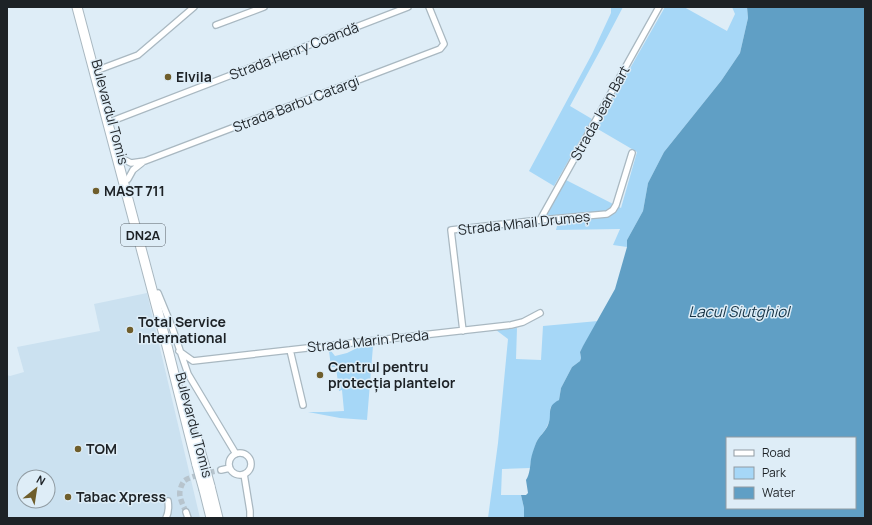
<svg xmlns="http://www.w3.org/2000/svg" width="872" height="525" viewBox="0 0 872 525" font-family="Manrope,sans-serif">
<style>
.built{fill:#cbe1f0;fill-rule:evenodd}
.green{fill:#a6d7f7}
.water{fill:#609fc5;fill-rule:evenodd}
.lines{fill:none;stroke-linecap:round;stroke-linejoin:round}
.minor-tunnel{stroke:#b7c4cd;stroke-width:5.5;stroke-dasharray:5.5 3;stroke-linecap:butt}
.minor-casing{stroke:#a9b8c1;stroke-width:8}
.primary-casing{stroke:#a9b8c1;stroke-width:11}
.minor{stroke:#fff;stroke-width:5.5}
.primary{stroke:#fff;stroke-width:9}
.primary-bridge-casing{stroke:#a9b8c1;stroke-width:11;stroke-linecap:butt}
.primary-bridge{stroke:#fff;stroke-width:9}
.poi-dot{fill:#6f5e2c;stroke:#deedf7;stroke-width:1.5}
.labels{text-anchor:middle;stroke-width:3;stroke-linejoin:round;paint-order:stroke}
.shield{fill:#deedf7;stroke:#575f65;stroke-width:1}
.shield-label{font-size:13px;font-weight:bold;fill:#1d2226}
.street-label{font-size:14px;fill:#1d2226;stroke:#deedf7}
.poi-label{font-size:14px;font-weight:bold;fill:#1d2226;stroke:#deedf7;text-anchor:start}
.water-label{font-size:15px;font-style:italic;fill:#163344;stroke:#deedf7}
</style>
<rect width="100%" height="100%" fill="#deedf7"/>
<path class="built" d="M 147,293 L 200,518 L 7,518 L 7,375 L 10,376 L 24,372 L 17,347 L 100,331 L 94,304 ZM 24,477 L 48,477 L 48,501 L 24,501 Z"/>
<path class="green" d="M 611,7 L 623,7 L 602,47 L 570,106 L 592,119 L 554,186 L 529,171 L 592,54 L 611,13 Z
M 665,7 L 684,7 L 727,31 L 735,14 L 732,7 L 747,7 L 748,18 L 740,53 L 721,81 L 664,152 L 648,183 L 643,211 L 627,240 L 627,247 L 613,245 L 620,229 L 556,230 L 558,222 L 546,222 L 546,217 L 566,180 L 621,208 L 637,152 L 596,128 Z
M 598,321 L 580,352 L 581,358 L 580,361 L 572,367 L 561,388 L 559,400 L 550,408 C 550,414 551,420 548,424 C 546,431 539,436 536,443 C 533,451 531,460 530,468 L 502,469 L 501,495 L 521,495 L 524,508 L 524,518 L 488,518 L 498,443 L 508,339 L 496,330 L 517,328 L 516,359 L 541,360 L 543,326 Z
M 373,346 L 367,420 L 340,418 L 308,412 L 323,412 L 344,411 L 342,390 L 339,391 L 336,367 L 331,367 L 329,351 L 331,351 L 335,356 L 347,353 L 357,348 Z"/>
<path class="water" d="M 747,7 L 865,7 L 865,518 L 524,518 L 524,508 L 521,495 L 526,495 L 528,493 L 526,480 C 530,474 530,466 531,459 C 532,454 534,448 536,443 C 539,436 546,431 548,425 C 553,414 545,407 559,400 L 561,388 L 572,367 L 580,361 L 581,358 L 580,352 L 583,346 L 615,289 L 627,247 L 627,240 L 643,211 L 648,183 L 664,152 L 721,81 L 740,53 L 748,18 ZM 727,438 L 855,438 L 855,508 L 727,508 Z"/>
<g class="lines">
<path class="minor-tunnel" d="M 186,512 C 184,507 181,502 180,496 C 179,492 181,485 184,481 C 190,476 212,472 221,470"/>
<g class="minor-casing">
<path id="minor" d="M 216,25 L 264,7
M 98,70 L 138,55 L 194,7
M 112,121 L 408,7
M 123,159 L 131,163 L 145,161 L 440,49 L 444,44 L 429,7
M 128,179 L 133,170 L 143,162
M 540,220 L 659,7
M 158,293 L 172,327 L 188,374 L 236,454
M 463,331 L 451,230 L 540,220 L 607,214 L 613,210 L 616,205 L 632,153
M 290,350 L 303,405
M 179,351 L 193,361 L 511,325 L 523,322 L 540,313
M229 464a11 11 0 1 1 22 0a11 11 0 1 1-22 0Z
M 221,470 L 230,468
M 244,474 L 250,511 L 250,518
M 186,512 L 188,518
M 166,518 C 169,512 169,508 168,501"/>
</g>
<g class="primary-casing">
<path id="primary" d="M 77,7 L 167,346 L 197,465
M 196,436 L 204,464
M 210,486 L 218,518
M 204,490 L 211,518"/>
</g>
<use href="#minor" class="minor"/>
<use href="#primary" class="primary"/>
<g class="primary-bridge-casing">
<path id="primary-bridge" d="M 204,464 L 210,486
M 197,465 L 204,490"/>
</g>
<use href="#primary-bridge" class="primary-bridge"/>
</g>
<g class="poi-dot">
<circle cx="168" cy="77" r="4"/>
<circle cx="96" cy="191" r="4"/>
<circle cx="130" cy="330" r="4"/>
<circle cx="320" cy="375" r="4"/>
<circle cx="78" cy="449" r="4"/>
<circle cx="68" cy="497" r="4"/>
</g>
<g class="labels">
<rect class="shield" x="121" y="224" width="44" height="22" rx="3"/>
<g class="shield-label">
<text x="143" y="240">DN2A</text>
</g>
<g class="street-label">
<text transform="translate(294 51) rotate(-21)" y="5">Strada Henry Coandă</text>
<text transform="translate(296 104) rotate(-21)" y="5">Strada Barbu Catargi</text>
<text transform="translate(110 112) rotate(75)" y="5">Bulevardul Tomis</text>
<text transform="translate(600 113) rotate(-61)" y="5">Strada Jean Bart</text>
<text transform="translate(524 223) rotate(-6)" y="5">Strada Mhail Drumeș</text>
<text transform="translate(368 341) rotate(-6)" y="5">Strada Marin Preda</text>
<text transform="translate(194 425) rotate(75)" y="5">Bulevardul Tomis</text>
</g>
<g class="poi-label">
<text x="176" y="82">Elvila</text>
<text x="104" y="196">MAST 711</text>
<text x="138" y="327">Total Service<tspan x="138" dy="16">International</tspan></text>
<text x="328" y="372">Centrul pentru<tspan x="328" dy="16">protecția plantelor</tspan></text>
<text x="86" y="454">TOM</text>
<text x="76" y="502">Tabac Xpress</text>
</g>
<g class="water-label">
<text x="739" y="317">Lacul Siutghiol</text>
</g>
</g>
<rect width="872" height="525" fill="none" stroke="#1d2226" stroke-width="16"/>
<rect x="726" y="437" width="130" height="72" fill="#deedf7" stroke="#919ca3"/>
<rect x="734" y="450" width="20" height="6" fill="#ffffff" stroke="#919ca3"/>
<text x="762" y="457" font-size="12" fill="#1d2226">Road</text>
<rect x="734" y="467" width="20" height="12" fill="#a6d7f7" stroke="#919ca3"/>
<text x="762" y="477" font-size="12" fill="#1d2226">Park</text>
<rect x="734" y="487" width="20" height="12" fill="#609fc5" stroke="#919ca3"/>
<text x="762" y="497" font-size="12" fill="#1d2226">Water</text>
<g transform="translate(36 489) rotate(30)"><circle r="19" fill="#deedf7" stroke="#919ca3"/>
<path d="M0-3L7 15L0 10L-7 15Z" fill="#6f5e2c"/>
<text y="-6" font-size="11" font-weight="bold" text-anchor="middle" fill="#1d2226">N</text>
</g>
</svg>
